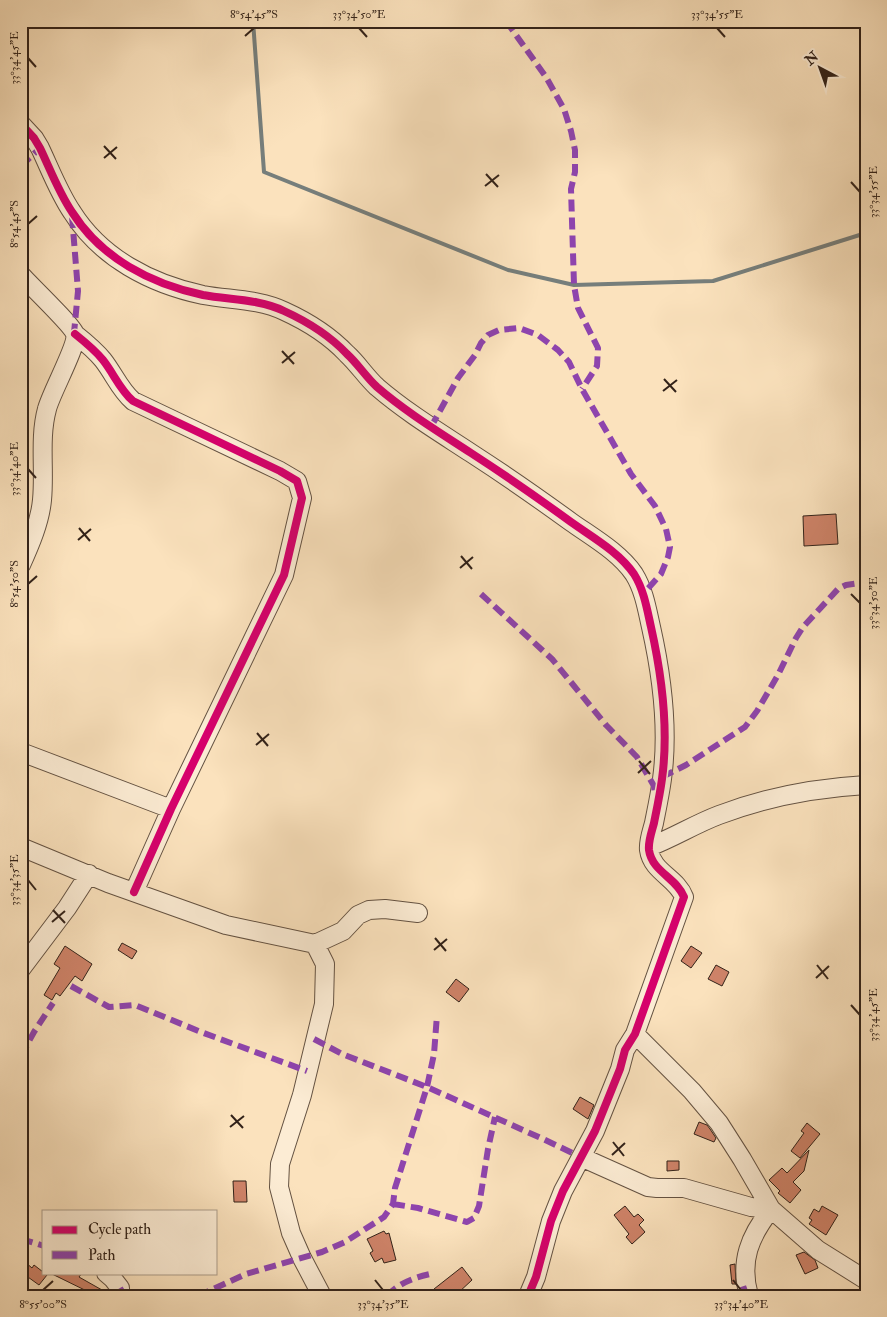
<svg xmlns="http://www.w3.org/2000/svg" width="887" height="1317" viewBox="0 0 887 1317" font-family="'IM FELL Double Pica',serif">
<style>
.lines{fill:none;stroke-linecap:round;stroke-linejoin:round}
.stream{stroke:#767e7b;stroke-width:4}
.building{fill:#cf8369;stroke:#322219}
.minor-casing{stroke:#645242;stroke-width:20}
.minor{stroke:#fcecd4;stroke-width:18}
.quiet{stroke:#8e44ad;stroke-width:6;stroke-dasharray:12 6;stroke-linecap:butt}
.cycleway-casing{stroke:#fcecd4;stroke-width:11}
.cycleway{stroke:#d6006c;stroke-width:8}
.ticks{fill:none;stroke:#322219;stroke-width:2}
.neatline{fill:none;stroke:#322219;stroke-width:2}
.ticks-label{font-size:12px;text-anchor:middle;fill:#322219}
</style>
<rect width="100%" height="100%" fill="#fbe2bd"/>
<filter id="stains"><feTurbulence type="fractalNoise" baseFrequency=".004" numOctaves="4"/><feColorMatrix values="0 0 0 0 .2 0 0 0 0 .09 0 0 0 0 .02 0 0 0 .5 -.17"/></filter>
<radialGradient id="worn" r=".72"><stop offset=".6" stop-color="#630" stop-opacity="0"/><stop offset="1" stop-color="#630" stop-opacity=".3"/></radialGradient>
<g class="lines">
<path class="stream" d="M 253,21 L 264,172 L 508,270 L 574,285 L 713,281 L 866,233"/>
</g>
<path class="building" d="M 836,514 L 838,544 L 804,546 L 803,516 Z
M 122,943 L 137,951 L 132,959 L 118,950 Z
M 65,946 L 92,964 L 82,981 L 75,976 L 60,996 L 56,993 L 52,1000 L 44,995 L 60,968 L 54,964 Z
M 691,946 L 702,953 L 691,968 L 681,961 Z
M 716,965 L 729,972 L 722,986 L 708,979 Z
M 456,979 L 469,989 L 459,1002 L 446,992 Z
M 580,1097 L 594,1105 L 588,1119 L 573,1109 Z
M 699,1122 L 707,1125 L 710,1129 L 716,1138 L 714,1142 L 694,1134 Z
M 807,1123 L 820,1134 L 800,1158 L 791,1151 L 804,1133 L 801,1131 Z
M 809,1150 L 804,1171 L 793,1182 L 801,1190 L 790,1203 L 778,1193 L 780,1191 L 769,1180 L 782,1168 L 787,1173 Z
M 667,1161 L 679,1161 L 679,1170 L 667,1171 Z
M 233,1181 L 246,1181 L 247,1202 L 234,1202 Z
M 625,1206 L 634,1217 L 638,1214 L 644,1220 L 639,1225 L 645,1232 L 632,1244 L 626,1237 L 629,1234 L 614,1215 Z
M 822,1206 L 838,1215 L 826,1235 L 809,1224 L 812,1220 L 809,1218 L 814,1209 L 819,1212 Z
M 384,1231 L 386,1234 L 389,1233 L 396,1260 L 384,1263 L 382,1258 L 375,1262 L 370,1253 L 373,1251 L 367,1239 Z
M 804,1252 L 815,1260 L 818,1268 L 805,1274 L 796,1255 Z
M 25,1262 L 32,1268 L 34,1265 L 47,1275 L 39,1285 L 21,1272 L 21,1267 Z
M 735,1264 L 736,1284 L 732,1284 L 730,1265 Z
M 462,1267 L 472,1280 L 458,1293 L 457,1291 L 450,1296 L 439,1296 L 434,1289 Z
M 50,1273 L 82,1273 L 79,1277 L 102,1290 L 99,1296 L 97,1296 Z"/>
<g class="lines">
<g class="minor-casing">
<path id="minor" d="M 21,124 L 34,138 L 40,148 C 50,169 59,193 72,212 C 101,258 151,284 203,295 C 230,300 259,299 284,311 C 306,321 330,336 347,354 C 358,364 366,377 377,387 C 406,412 439,432 471,453 C 505,475 538,498 571,522 C 592,537 619,552 634,574 C 644,590 647,609 651,627 C 662,676 669,728 662,779 C 660,794 657,808 654,823 C 652,831 648,841 649,850 C 652,872 677,878 684,897 L 635,1034 L 625,1050 L 620,1069 L 595,1131 L 563,1191 L 551,1221 L 536,1277 L 528,1296
M 21,275 C 30,285 72,325 75,334 C 78,345 51,393 47,409 C 39,438 45,470 42,500 C 40,522 30,545 21,565
M 75,334 C 85,342 95,350 103,360 C 114,374 120,390 133,401 L 280,471 L 297,481 L 302,498 L 284,575 L 171,809 L 134,892
M 21,752 L 171,809
M 21,847 L 108,883 L 226,925 L 315,944 L 325,964 L 324,1004 L 302,1095 L 280,1164 L 279,1187 L 291,1233 L 302,1258 L 322,1296
M 649,847 C 673,838 695,824 719,815 C 766,797 815,788 866,785
M 315,944 L 343,931 L 358,915 L 369,910 L 385,909 L 418,913
M 21,969 L 67,908 L 89,874
M 635,1034 L 692,1091 L 719,1123 L 742,1159 L 771,1209 L 818,1250 L 866,1280
M 581,1157 L 648,1187 L 657,1188 L 684,1188 L 751,1207 L 771,1209
M 106,1273 L 113,1279 L 120,1288 L 119,1296
M 749,1296 C 739,1261 750,1236 771,1209"/>
</g>
<use href="#minor" class="minor"/>
<path class="quiet" d="M 506,21 L 546,77 L 564,109 L 571,131 L 575,150 L 575,172 L 571,189 L 574,285 L 578,308 L 598,348 L 597,366 L 582,389
M 21,166 L 40,148
M 72,216 L 78,291 L 74,333
M 431,427 L 458,378 L 475,355 L 481,343 L 488,335 L 499,330 L 519,328 L 538,335 L 558,350 L 569,362 L 582,389 L 631,474 L 655,506 L 666,529 L 670,547 L 668,557 L 661,574 L 643,594
M 481,594 L 552,659 L 606,725 L 637,757 L 654,786 L 655,796
M 662,777 L 686,765 L 745,727 L 757,711 L 778,675 L 796,638 L 803,627 L 838,589 L 846,585 L 866,582
M 71,986 L 109,1007 L 135,1005 L 201,1032 L 307,1071
M 314,1039 L 342,1054 L 427,1087 L 543,1139 L 581,1157
M 21,1056 L 34,1032 L 53,1003
M 393,1204 L 418,1208 L 467,1222 L 474,1218 L 479,1206 L 488,1149 L 495,1117
M 21,1239 L 44,1246
M 120,1288 L 125,1296
M 198,1296 L 246,1274 L 322,1252 L 345,1242 L 384,1217 L 393,1204 L 395,1188 L 427,1087 L 434,1054 L 437,1015
M 387,1296 C 399,1283 413,1278 430,1274
M 724,1296 L 747,1288"/>
<g class="cycleway-casing">
<path id="cycleway" d="M 21,124 L 34,138 L 40,148 C 50,169 59,193 72,212 C 101,258 151,284 203,295 C 230,300 259,299 284,311 C 306,321 330,336 347,354 C 358,364 366,377 377,387 C 406,412 439,432 471,453 C 505,475 538,498 571,522 C 592,537 619,552 634,574 C 644,590 647,609 651,627 C 662,676 669,728 662,779 C 660,794 657,808 654,823 C 652,831 648,841 649,850 C 652,872 677,878 684,897 L 635,1034 L 625,1050 L 620,1069 L 595,1131 L 563,1191 L 551,1221 L 536,1277 L 528,1296
M 75,334 C 85,342 95,350 103,360 C 114,374 120,390 133,401 L 280,471 L 297,481 L 302,498 L 284,575 L 171,809 L 134,892"/>
</g>
<use href="#cycleway" class="cycleway"/>
</g>
<path class="ticks" d="M 359,28 L 367,37M 717,28 L 725,37M 245,36 L 254,28M 28,58 L 36,67M 104,146 L 116,159M 104,158 L 117,147M 486,174 L 498,187M 851,182 L 860,192M 485,186 L 499,175M 28,224 L 37,216M 282,351 L 294,364M 282,363 L 295,352M 664,379 L 676,392M 663,391 L 677,380M 28,469 L 36,478M 79,528 L 90,541M 78,540 L 91,529M 461,556 L 472,569M 460,568 L 473,557M 28,584 L 37,576M 851,594 L 860,603M 257,733 L 268,746M 256,745 L 269,734M 639,761 L 650,774M 638,773 L 651,761M 28,880 L 36,890M 53,910 L 65,923M 52,922 L 65,911M 435,938 L 446,951M 434,950 L 447,939M 817,965 L 828,979M 816,978 L 829,966M 851,1005 L 860,1015M 231,1115 L 243,1128M 230,1127 L 244,1116M 613,1142 L 624,1156M 612,1155 L 625,1143M 375,1280 L 383,1290M 733,1280 L 741,1290M 43,1290 L 53,1281"/>
<rect width="887" height="1317" fill="none" stroke="#fbe2bd" stroke-width="55"/>
<rect x="42" y="1210" width="175" height="65" fill="#fcecd4" stroke="#ab9b89"/>
<rect x="52" y="1226" width="25" height="8" fill="#d6006c" stroke="#ab9b89"/>
<text x="88" y="1234" font-size="15" fill="#322219">Cycle path</text>
<rect x="52" y="1251" width="25" height="8" fill="#8e44ad" stroke="#ab9b89"/>
<text x="88" y="1260" font-size="15" fill="#322219">Path</text>
<g transform="translate(820 68) rotate(319)" stroke="#fcecd4" stroke-width="4" paint-order="stroke">
<path d="M0-4L9 19L0 12L-9 19Z" fill="#322219"/>
<text y="-8" font-size="14" font-weight="bold" text-anchor="middle" fill="#322219">N</text>
</g>
<rect x="28" y="28" width="832" height="1262" class="neatline"/>
<g class="ticks-label">
<text x="254" y="18">8°54'45"S</text>
<text x="359" y="18">33°34'50"E</text>
<text x="717" y="18">33°34'55"E</text>
<text transform="translate(14 58) rotate(-90)" y="4">33°34'45"E</text>
<text transform="translate(873 192) rotate(-90)" y="4">33°34'55"E</text>
<text transform="translate(14 224) rotate(-90)" y="4">8°54'45"S</text>
<text transform="translate(14 469) rotate(-90)" y="4">33°34'40"E</text>
<text transform="translate(14 584) rotate(-90)" y="4">8°54'50"S</text>
<text transform="translate(873 603) rotate(-90)" y="4">33°34'50"E</text>
<text transform="translate(14 880) rotate(-90)" y="4">33°34'35"E</text>
<text transform="translate(873 1015) rotate(-90)" y="4">33°34'45"E</text>
<text x="43" y="1308">8°55'00"S</text>
<text x="383" y="1308">33°34'35"E</text>
<text x="741" y="1308">33°34'40"E</text>
</g>
<rect width="100%" height="100%" filter="url(#stains)"/>
<rect width="100%" height="100%" fill="url(#worn)"/>
</svg>
